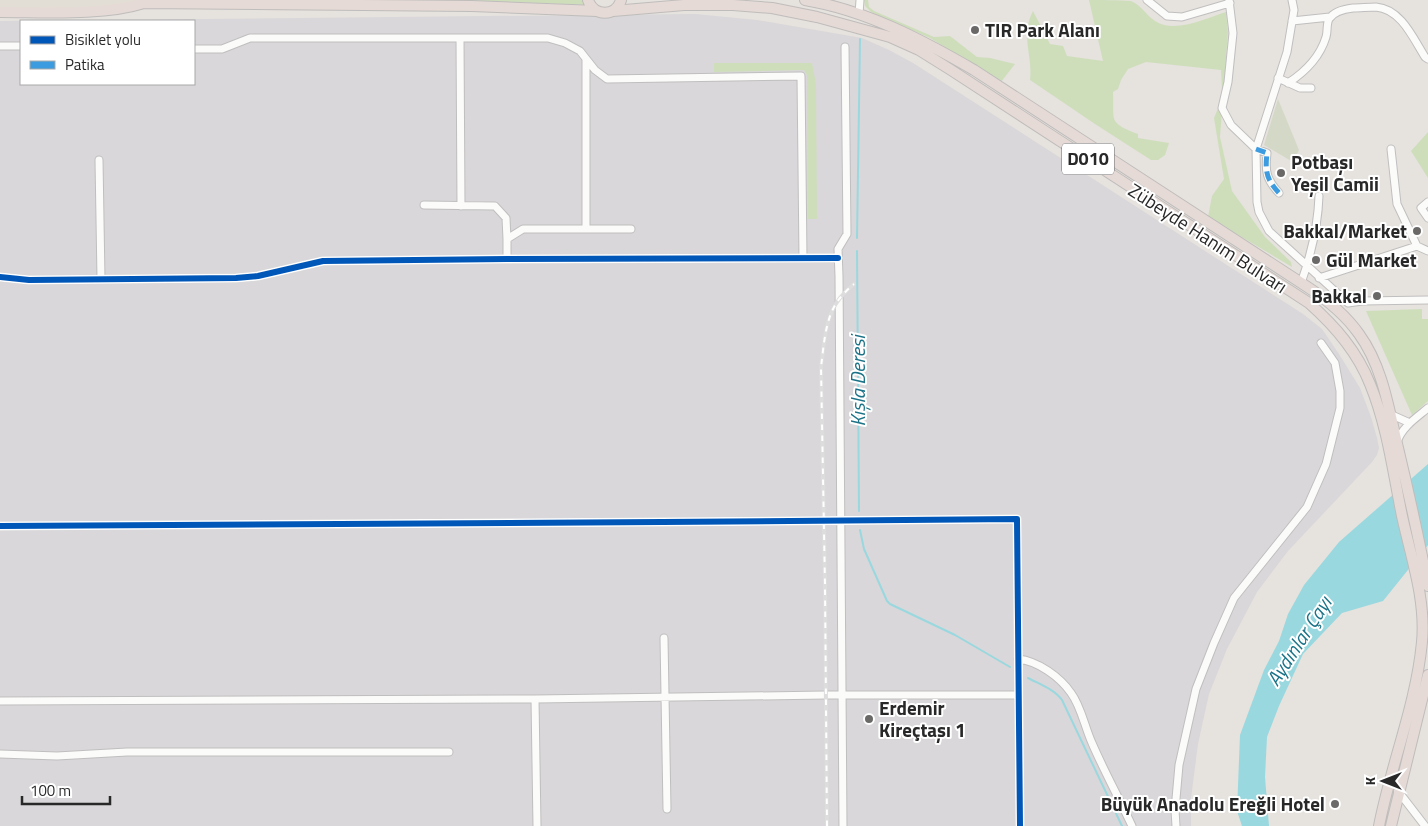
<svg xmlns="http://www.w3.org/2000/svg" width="1428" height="826" viewBox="0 0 1428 826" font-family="'Titillium Web',sans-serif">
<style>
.industrial{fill:#d9d7d9;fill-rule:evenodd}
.green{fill:#cedebb}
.cemetery{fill:#d4d9c7}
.water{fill:#9ad8df}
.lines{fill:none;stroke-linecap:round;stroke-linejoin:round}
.stream{stroke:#9ad8df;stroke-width:2}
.minor-casing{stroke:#c0bfbf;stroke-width:9}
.major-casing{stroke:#bfbdbc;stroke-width:11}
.highway-casing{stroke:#bfbdbc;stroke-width:12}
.minor{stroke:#fbfbfa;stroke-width:7}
.major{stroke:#e3ded5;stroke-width:9}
.highway{stroke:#e5dad5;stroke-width:10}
.rail-casing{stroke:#ddd;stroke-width:4}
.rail{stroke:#fff;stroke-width:2;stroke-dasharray:5.5;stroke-linecap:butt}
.quiet{stroke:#3d9ce0;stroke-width:5;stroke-dasharray:10 5;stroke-linecap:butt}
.cycleway-casing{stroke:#fff;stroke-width:9}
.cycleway{stroke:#0057b8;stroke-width:6}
.poi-dot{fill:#6a6968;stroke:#fff;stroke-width:2}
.labels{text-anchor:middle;stroke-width:4;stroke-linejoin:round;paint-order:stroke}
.shield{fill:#fff;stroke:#686868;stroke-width:1}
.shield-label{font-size:18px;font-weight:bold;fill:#282828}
.poi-label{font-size:19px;font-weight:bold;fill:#282828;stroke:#fff;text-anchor:start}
.street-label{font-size:19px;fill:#282828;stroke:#fff}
.water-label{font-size:20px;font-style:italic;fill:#1c7388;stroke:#fff}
</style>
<rect width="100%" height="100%" fill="#e6e2de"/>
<path class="industrial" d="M 695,14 L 757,20 L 862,38 L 889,50 L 913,63 L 1303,314 L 1322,329 L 1339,354 L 1360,388 L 1371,417 L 1377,438 L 1379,448 L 1377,455 L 1372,462 L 1288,551 L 1257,592 L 1227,649 L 1209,694 L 1198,744 L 1191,798 L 1191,826 L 0,826 L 0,21 ZM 21,21 L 194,21 L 194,84 L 21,84 Z"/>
<path class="green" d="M 461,0 L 585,0 L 587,5 Z
M 864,0 L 868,0 L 869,7 L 874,11 L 934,37 L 950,36 L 977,57 L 990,58 L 1015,64 L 1001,82 L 930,38 L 871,12 L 865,6 Z
M 1089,0 C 1100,0 1121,0 1131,1 C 1141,5 1146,15 1155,21 C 1174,34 1207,18 1226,12 L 1228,32 L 1220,137 L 1232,191 L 1265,237 L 1291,262 L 1292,267 L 1208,217 L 1212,196 L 1224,179 L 1214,118 L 1219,106 L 1222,90 L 1221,70 L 1146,62 L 1128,69 L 1121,80 L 1118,89 L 1113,92 C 1114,122 1108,122 1138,134 L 1138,138 L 1169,143 L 1165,155 L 1158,160 L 1151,160 L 1095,124 L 1030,80 C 1033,55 1020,36 1033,11 L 1050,44 L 1063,46 L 1067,56 L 1103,61 Z
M 714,63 L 812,63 L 816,84 L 817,219 L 808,219 L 807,75 L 804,70 L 714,72 Z
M 1428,132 L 1428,178 L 1411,151 Z
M 1422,309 L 1422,319 L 1428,319 L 1428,401 L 1412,415 L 1366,311 Z"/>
<path class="cemetery" d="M 1278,99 L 1299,150 L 1293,162 L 1264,145 Z"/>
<path class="water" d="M 1428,464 L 1428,545 L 1383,601 L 1342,613 L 1303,654 L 1279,706 L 1267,737 L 1265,777 L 1269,826 L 1242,826 L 1237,811 L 1240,735 L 1264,670 L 1279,641 L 1288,614 L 1304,585 L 1339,542 Z"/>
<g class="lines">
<path class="stream" d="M 857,238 L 860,39
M 857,251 L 859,511
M 860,530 L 864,549 L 887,601 L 890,604 L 955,635 L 1010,667
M 1028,678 C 1039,684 1054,689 1062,700 L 1122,826"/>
<g class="minor-casing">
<path id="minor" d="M 1147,0 L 1167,16 L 1182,17 L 1230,3
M 1229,0 L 1233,33 L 1228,82 L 1222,108 L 1231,125 L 1256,149 L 1267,153 C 1265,171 1266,179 1279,193
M 1292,0 L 1294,10 L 1287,52 L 1256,149 L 1257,202 L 1259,212 L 1269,231 L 1348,303 L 1362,301 L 1428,300
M 859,14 L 860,0
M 1292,21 L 1330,17
M 460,38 L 461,206
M 0,46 L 21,46
M 194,49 L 222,49 L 250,38 L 548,38 L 565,43 L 580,51 L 595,70 L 607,79 L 801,76 L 803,258
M 1278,78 L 1300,88 L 1311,88
M 1288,83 C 1305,72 1320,57 1326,37 C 1328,31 1326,25 1329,19 C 1334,11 1344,9 1353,8 C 1360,8 1368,7 1376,7 C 1401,9 1413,38 1425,57 L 1428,59
M 1391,149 L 1397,204 L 1417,246 L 1428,251
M 99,160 L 101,279
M 1428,202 L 1421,208 L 1428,218
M 424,205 L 495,206 L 506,218 L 507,239
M 586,228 L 586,60
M 507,259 L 507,239 L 523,229 L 631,229
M 0,277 L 29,280 L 236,278 L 258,276 L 323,261 L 507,259 L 838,258
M 1319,278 L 1417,246
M 1301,283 C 1311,255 1318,225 1319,196
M 1346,301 L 1355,298 L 1362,301
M 1392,415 L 1410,423
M 1397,442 C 1402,427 1416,418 1428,408
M 0,526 L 662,522 L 1017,519 L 1020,826
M 664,638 L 667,809
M 1018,659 C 1038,661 1060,677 1071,693 C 1081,706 1085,728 1092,743 C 1104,771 1119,798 1132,826
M 0,701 L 535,699
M 0,754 L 57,756 L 127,752 L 449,752
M 1398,791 L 1425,826
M 537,826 L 535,699 L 826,695 L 1018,695
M 843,826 L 839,276 L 838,249 L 847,234 L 845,47
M 1176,826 L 1175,810 L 1179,765 L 1196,689 L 1214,643 L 1234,598 L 1307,507 L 1326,464 L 1340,408 L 1340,391 L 1335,363 L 1321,343"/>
</g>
<g class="major-casing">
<path id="major" d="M 0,4 L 135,3"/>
</g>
<g class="highway-casing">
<path id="highway" d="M 588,0 C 594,17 616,17 621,0
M 805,0 C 865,10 921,39 974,70 L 1306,286 C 1326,299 1345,314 1359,334 C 1383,367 1389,410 1398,448 C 1409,494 1419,540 1428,586
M 613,11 L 684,5 L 733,5 L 772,8 L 817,17 L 890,37 L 919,50 L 951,70 L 1309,303 C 1335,326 1357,351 1370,384 C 1387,425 1393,472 1402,516 C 1411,557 1426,600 1422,642 C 1416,705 1391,764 1379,826
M 0,12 C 44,12 103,16 144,3 L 472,6 L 597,11
M 1391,826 L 1428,675"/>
</g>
<use href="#minor" class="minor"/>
<use href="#major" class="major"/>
<use href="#highway" class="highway"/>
<g class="rail-casing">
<path id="rail" d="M 827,826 L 825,585 L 821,367 C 824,345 825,316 840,298 C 844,293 849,288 854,284"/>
</g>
<use href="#rail" class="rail"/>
<path class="quiet" d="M 1256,149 L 1267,153 C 1265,171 1266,179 1279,193"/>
<g class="cycleway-casing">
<path id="cycleway" d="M 0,277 L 29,280 L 236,278 L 258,276 L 323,261 L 507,259 L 838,258
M 0,526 L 662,522 L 1017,519 L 1020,826"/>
</g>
<use href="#cycleway" class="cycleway"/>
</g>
<g class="poi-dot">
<circle cx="975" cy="30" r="5"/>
<circle cx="1281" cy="173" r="5"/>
<circle cx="1417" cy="231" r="5"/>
<circle cx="1316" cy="260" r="5"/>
<circle cx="1377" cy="296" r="5"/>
<circle cx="869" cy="719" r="5"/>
<circle cx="1335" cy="804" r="5"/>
</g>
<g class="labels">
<rect class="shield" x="1062" y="143.5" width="52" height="31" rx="4"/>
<g class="shield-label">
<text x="1088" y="165">D010</text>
</g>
<g class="poi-label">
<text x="985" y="37">TIR Park Alanı</text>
<text x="1291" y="169">Potbaşı<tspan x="1291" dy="22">Yeşil Camii</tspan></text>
<text x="1407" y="238" text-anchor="end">Bakkal/Market</text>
<text x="1326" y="267">Gül Market</text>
<text x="1367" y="303" text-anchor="end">Bakkal</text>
<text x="879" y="715">Erdemir<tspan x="879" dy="22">Kireçtaşı 1</tspan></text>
<text x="1325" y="811" text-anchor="end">Büyük Anadolu Ereğli Hotel</text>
</g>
<g class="street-label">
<text transform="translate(1208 238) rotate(33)" y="7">Zübeyde Hanım Bulvarı</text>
</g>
<g class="water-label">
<text transform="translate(858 381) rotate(-90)" y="7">Kışla Deresi</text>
<text transform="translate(1299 641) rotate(-57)" y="7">Aydınlar Çayı</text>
</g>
</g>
<rect x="20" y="20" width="175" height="65" fill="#ffffff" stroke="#a9a9a9"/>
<rect x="30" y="36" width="25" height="8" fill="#0057b8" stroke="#a9a9a9"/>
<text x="65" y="45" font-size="15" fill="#282828">Bisiklet yolu</text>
<rect x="30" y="61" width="25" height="8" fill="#3d9ce0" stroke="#a9a9a9"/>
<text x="65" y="70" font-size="15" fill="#282828">Patika</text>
<g transform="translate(1383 781) rotate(270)" stroke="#ffffff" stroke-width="4" paint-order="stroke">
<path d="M0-4L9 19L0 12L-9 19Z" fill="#282828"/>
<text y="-8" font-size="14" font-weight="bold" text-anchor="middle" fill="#282828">K</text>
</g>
<path d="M22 796v8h88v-8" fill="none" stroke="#282828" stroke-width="2.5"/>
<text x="30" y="796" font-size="15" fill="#282828" stroke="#ffffff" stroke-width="4" paint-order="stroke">100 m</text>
</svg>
